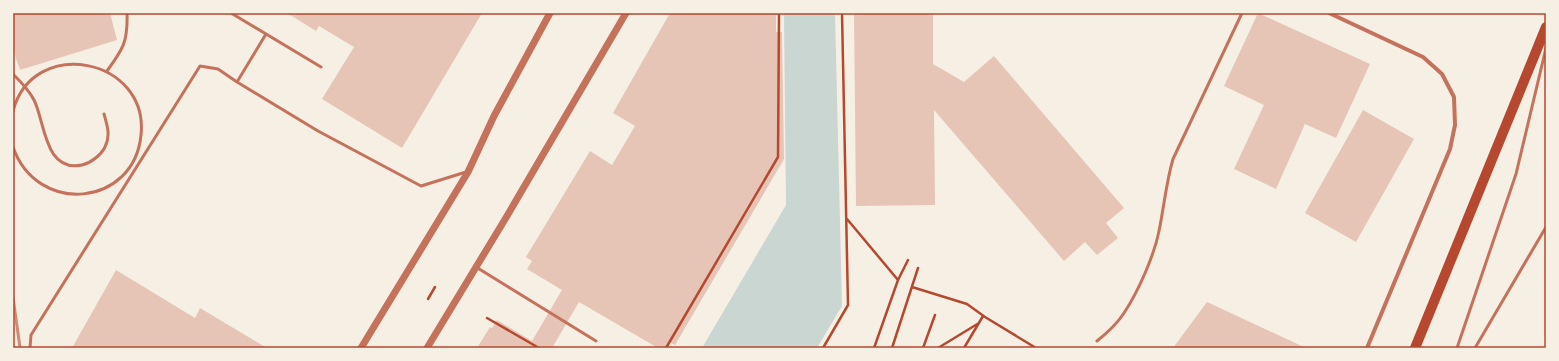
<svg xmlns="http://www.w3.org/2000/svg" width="1559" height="361" viewBox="0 0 1559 361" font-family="Barlow,sans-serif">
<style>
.water{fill:#c9d6d2}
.building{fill:#e6c5b7}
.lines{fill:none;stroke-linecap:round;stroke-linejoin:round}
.path{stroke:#b5482f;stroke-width:2.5}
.service{stroke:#c5725c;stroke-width:3}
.minor{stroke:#c5725c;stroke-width:4}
.tertiary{stroke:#c5725c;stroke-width:7}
.primary{stroke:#b5482f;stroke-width:10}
.rail{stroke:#cf8b77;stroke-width:3}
.neatline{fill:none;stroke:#b5482f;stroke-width:1.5}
</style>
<rect width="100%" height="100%" fill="#f6efe4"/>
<path class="water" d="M 784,13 L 835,13 L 842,306 L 817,348 L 702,348 L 786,205 Z"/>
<path class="building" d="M 13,13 L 110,13 L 117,40 L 20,70 L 13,49 Z
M 287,13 L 482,13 L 402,148 L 322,99 L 354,47 L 319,26 L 316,31 Z
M 670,13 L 776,13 L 776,32 L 782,32 L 784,159 L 675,345 L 669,342 L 665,348 L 658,348 L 579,302 L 552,348 L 477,348 L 490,327 L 492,328 L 497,320 L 532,341 L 562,290 L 527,269 L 532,261 L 526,257 L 590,151 L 612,165 L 635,126 L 613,113 Z
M 854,13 L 933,13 L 933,64 L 964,82 L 994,56 L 1124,208 L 1106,223 L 1118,238 L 1097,255 L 1085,242 L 1064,261 L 934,110 L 935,205 L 856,206 Z
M 1258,13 L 1370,64 L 1336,138 L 1305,124 L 1276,189 L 1234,169 L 1264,105 L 1224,86 Z
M 1363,110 L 1414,139 L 1356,242 L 1305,213 Z
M 116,270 L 195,318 L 200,308 L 267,348 L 72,348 Z
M 1207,302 L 1306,348 L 1173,348 Z"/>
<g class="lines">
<path class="path" d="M 847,219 L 898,280
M 912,287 L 967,304 L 985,317 L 1036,348
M 428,299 L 435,287
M 487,318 L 539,348
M 666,348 L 778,157 L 779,13
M 823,348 L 848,305 L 842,13
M 874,348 L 898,280 L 908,260
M 892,348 L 918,268
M 923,348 L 935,315
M 938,348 L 979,323
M 964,348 L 983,316"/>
<path class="service" d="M 231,13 L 321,67
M 266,34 L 237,82 L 318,131 L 421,186 L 466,172
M 107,71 C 123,49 128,42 127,13
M 13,74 C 21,82 29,90 34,100 C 45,121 44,173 82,165 C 91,163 101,155 105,147 C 111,135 107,125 104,114
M 13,111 C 33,35 149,58 141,135 C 134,207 37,216 13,147
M 476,267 L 596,341
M 1097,341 C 1107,333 1117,324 1124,313 C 1138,292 1154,256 1159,231 C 1164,207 1166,183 1173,159 L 1242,13
M 30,348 L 31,335 L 200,66 L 218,69 L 237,82
M 1457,348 L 1516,174 L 1546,48
M 1475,348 L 1546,227"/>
<path class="minor" d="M 1329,13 L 1423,57 L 1442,74 L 1454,97 L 1455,125 L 1450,149 L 1367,348"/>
<path class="tertiary" d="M 361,348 L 468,172 L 494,116 L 550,13
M 427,348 L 507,216 L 626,13"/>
<path class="primary" d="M 1415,348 L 1546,27"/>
<path class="rail" d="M 13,297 L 20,348"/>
</g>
<rect width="1559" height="361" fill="none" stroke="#f6efe4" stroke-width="28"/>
<rect x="14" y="14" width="1531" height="333" class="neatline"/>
</svg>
